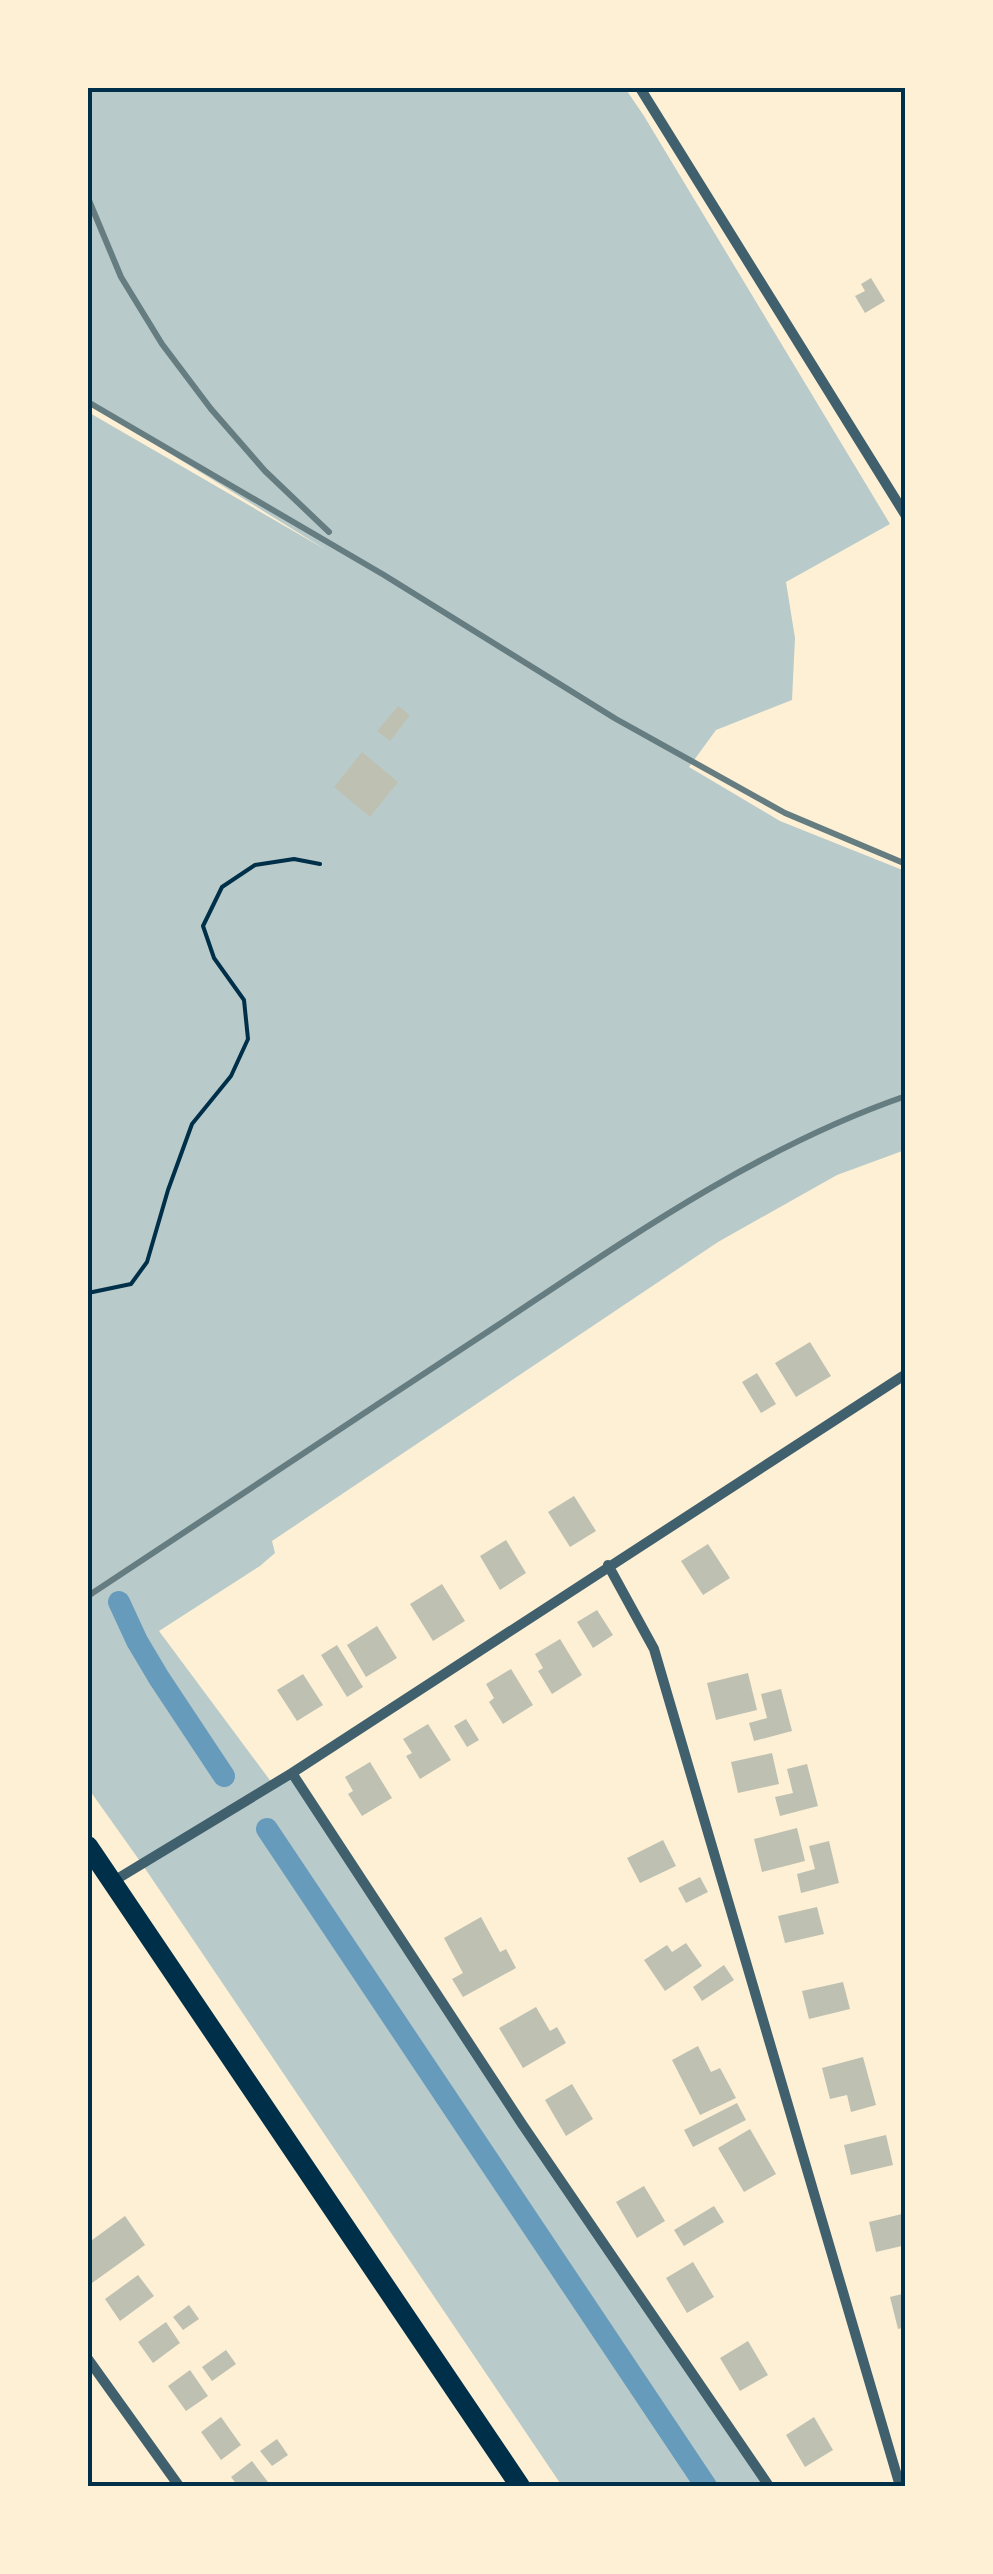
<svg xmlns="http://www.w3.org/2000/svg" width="993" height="2574" viewBox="0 0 993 2574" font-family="'Exo 2',sans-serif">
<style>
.green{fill:#b9caca}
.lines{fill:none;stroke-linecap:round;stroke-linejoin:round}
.canal{stroke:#669bbc;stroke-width:22}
.building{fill:#bec0b2}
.path{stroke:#003049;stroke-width:4}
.minor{stroke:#3f606c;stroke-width:10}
.primary{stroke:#003049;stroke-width:20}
.rail{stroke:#657d81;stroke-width:6}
.neatline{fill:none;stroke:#003049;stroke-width:4}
</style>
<rect width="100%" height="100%" fill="#fdf0d5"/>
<path class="green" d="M 88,88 L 625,88 L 644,116 L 890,524 L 786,582 L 795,638 L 792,700 L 716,730 L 689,767 L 780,821 L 905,871 L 905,1150 L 837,1175 L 718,1242 L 272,1541 L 275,1553 L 260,1566 L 159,1631 L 272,1783 L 291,1773 L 771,2486 L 562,2486 L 142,1864 L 88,1788 L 88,412 L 328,551 L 88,403 Z"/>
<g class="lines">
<path class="canal" d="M 119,1602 L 137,1641 L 159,1678 L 224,1776
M 267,1829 L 706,2486"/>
</g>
<path class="building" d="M 871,278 L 885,301 L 865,313 L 855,296 L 865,291 L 861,284 Z
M 398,706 L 410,715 L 390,741 L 377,731 Z
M 362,752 L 398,782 L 370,817 L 334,787 Z
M 810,1342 L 831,1376 L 796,1397 L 775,1363 Z
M 757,1373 L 776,1404 L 761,1413 L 742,1382 Z
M 574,1496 L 596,1531 L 570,1547 L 548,1512 Z
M 506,1540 L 526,1573 L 500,1590 L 480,1556 Z
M 708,1544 L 730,1578 L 703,1595 L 681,1561 Z
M 442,1584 L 465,1621 L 433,1641 L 410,1604 Z
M 597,1610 L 613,1635 L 593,1648 L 577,1622 Z
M 377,1626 L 397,1658 L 366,1677 L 347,1645 Z
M 560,1639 L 582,1675 L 552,1694 L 538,1671 L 543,1668 L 535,1654 Z
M 337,1645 L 363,1687 L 347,1697 L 321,1655 Z
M 511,1669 L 533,1705 L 503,1724 L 489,1702 L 494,1698 L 486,1684 Z
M 748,1673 L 757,1710 L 716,1720 L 707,1683 Z
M 303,1674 L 323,1705 L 297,1721 L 277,1690 Z
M 781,1689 L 792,1731 L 754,1741 L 749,1723 L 767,1718 L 761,1694 Z
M 466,1719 L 479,1740 L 467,1747 L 454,1726 Z
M 428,1724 L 451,1760 L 420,1779 L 406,1756 L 412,1753 L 403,1739 Z
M 772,1753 L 779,1784 L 738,1793 L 731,1762 Z
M 370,1762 L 392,1798 L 362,1816 L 348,1794 L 353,1791 L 345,1777 Z
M 807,1764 L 818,1806 L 780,1816 L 775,1797 L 793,1793 L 787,1769 Z
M 797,1828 L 805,1861 L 762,1872 L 754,1839 Z
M 663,1840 L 676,1866 L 640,1883 L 627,1858 Z
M 829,1841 L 839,1883 L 801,1893 L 797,1874 L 815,1869 L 809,1846 Z
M 700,1877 L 708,1892 L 686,1903 L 678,1888 Z
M 817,1907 L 824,1934 L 785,1943 L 778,1916 Z
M 481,1917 L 500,1952 L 506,1949 L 516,1968 L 463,1997 L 452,1979 L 463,1973 L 444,1938 Z
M 686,1943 L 702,1966 L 665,1991 L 644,1960 L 667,1945 L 672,1952 Z
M 724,1965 L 734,1980 L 702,2001 L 693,1987 Z
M 843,1982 L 850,2009 L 809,2019 L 802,1991 Z
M 536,2007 L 550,2031 L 557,2027 L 566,2043 L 523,2068 L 499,2028 Z
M 698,2046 L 711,2072 L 720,2068 L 736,2098 L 700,2115 L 672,2060 Z
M 863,2057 L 876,2105 L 851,2112 L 847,2095 L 830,2099 L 822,2068 Z
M 572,2084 L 593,2119 L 566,2136 L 545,2100 Z
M 737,2103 L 746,2120 L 693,2147 L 684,2130 Z
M 750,2129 L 776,2174 L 744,2192 L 718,2148 Z
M 886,2135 L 893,2165 L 851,2175 L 844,2145 Z
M 644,2186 L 665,2221 L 637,2238 L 616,2202 Z
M 714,2206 L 724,2222 L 684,2246 L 674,2230 Z
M 906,2213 L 906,2245 L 876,2252 L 869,2222 Z
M 125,2216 L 145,2245 L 92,2283 L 88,2277 L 88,2243 Z
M 693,2262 L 714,2297 L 687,2313 L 666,2278 Z
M 138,2275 L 154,2296 L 120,2321 L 105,2299 Z
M 906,2293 L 906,2327 L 898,2329 L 890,2297 Z
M 189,2305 L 199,2319 L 183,2330 L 173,2317 Z
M 166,2322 L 180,2343 L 153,2363 L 138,2342 Z
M 748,2341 L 768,2375 L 740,2391 L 720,2358 Z
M 226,2350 L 236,2364 L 212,2381 L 202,2367 Z
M 190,2370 L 208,2396 L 186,2411 L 168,2386 Z
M 221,2417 L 241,2445 L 221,2460 L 201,2432 Z
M 814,2417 L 833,2450 L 805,2467 L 786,2435 Z
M 277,2439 L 288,2455 L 272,2466 L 260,2451 Z
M 252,2461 L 271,2486 L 238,2486 L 231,2477 Z"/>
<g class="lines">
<path class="path" d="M 88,1293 L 131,1284 L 147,1262 L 168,1190 L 192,1124 L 231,1076 L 248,1039 L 244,1000 L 214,958 L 203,926 L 222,887 L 255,865 L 294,859 L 320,864"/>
<path class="minor" d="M 640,88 L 906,516
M 608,1565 L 654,1649 L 900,2486
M 292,1773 L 522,2124 L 769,2486
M 112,1882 L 292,1773 L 906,1374
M 88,2359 L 179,2486"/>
<path class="primary" d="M 88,1846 L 520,2486"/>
<path class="rail" d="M 88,198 L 121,277 L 162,344 L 211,409 L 265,471 L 329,532
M 88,402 L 384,575 L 616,719 L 785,813 L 906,864
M 88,1596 C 224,1506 361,1415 498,1325 C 627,1239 758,1147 906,1096"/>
</g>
<rect width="993" height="2574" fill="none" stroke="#fdf0d5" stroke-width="180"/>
<rect x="90" y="90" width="813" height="2394" class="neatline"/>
</svg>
